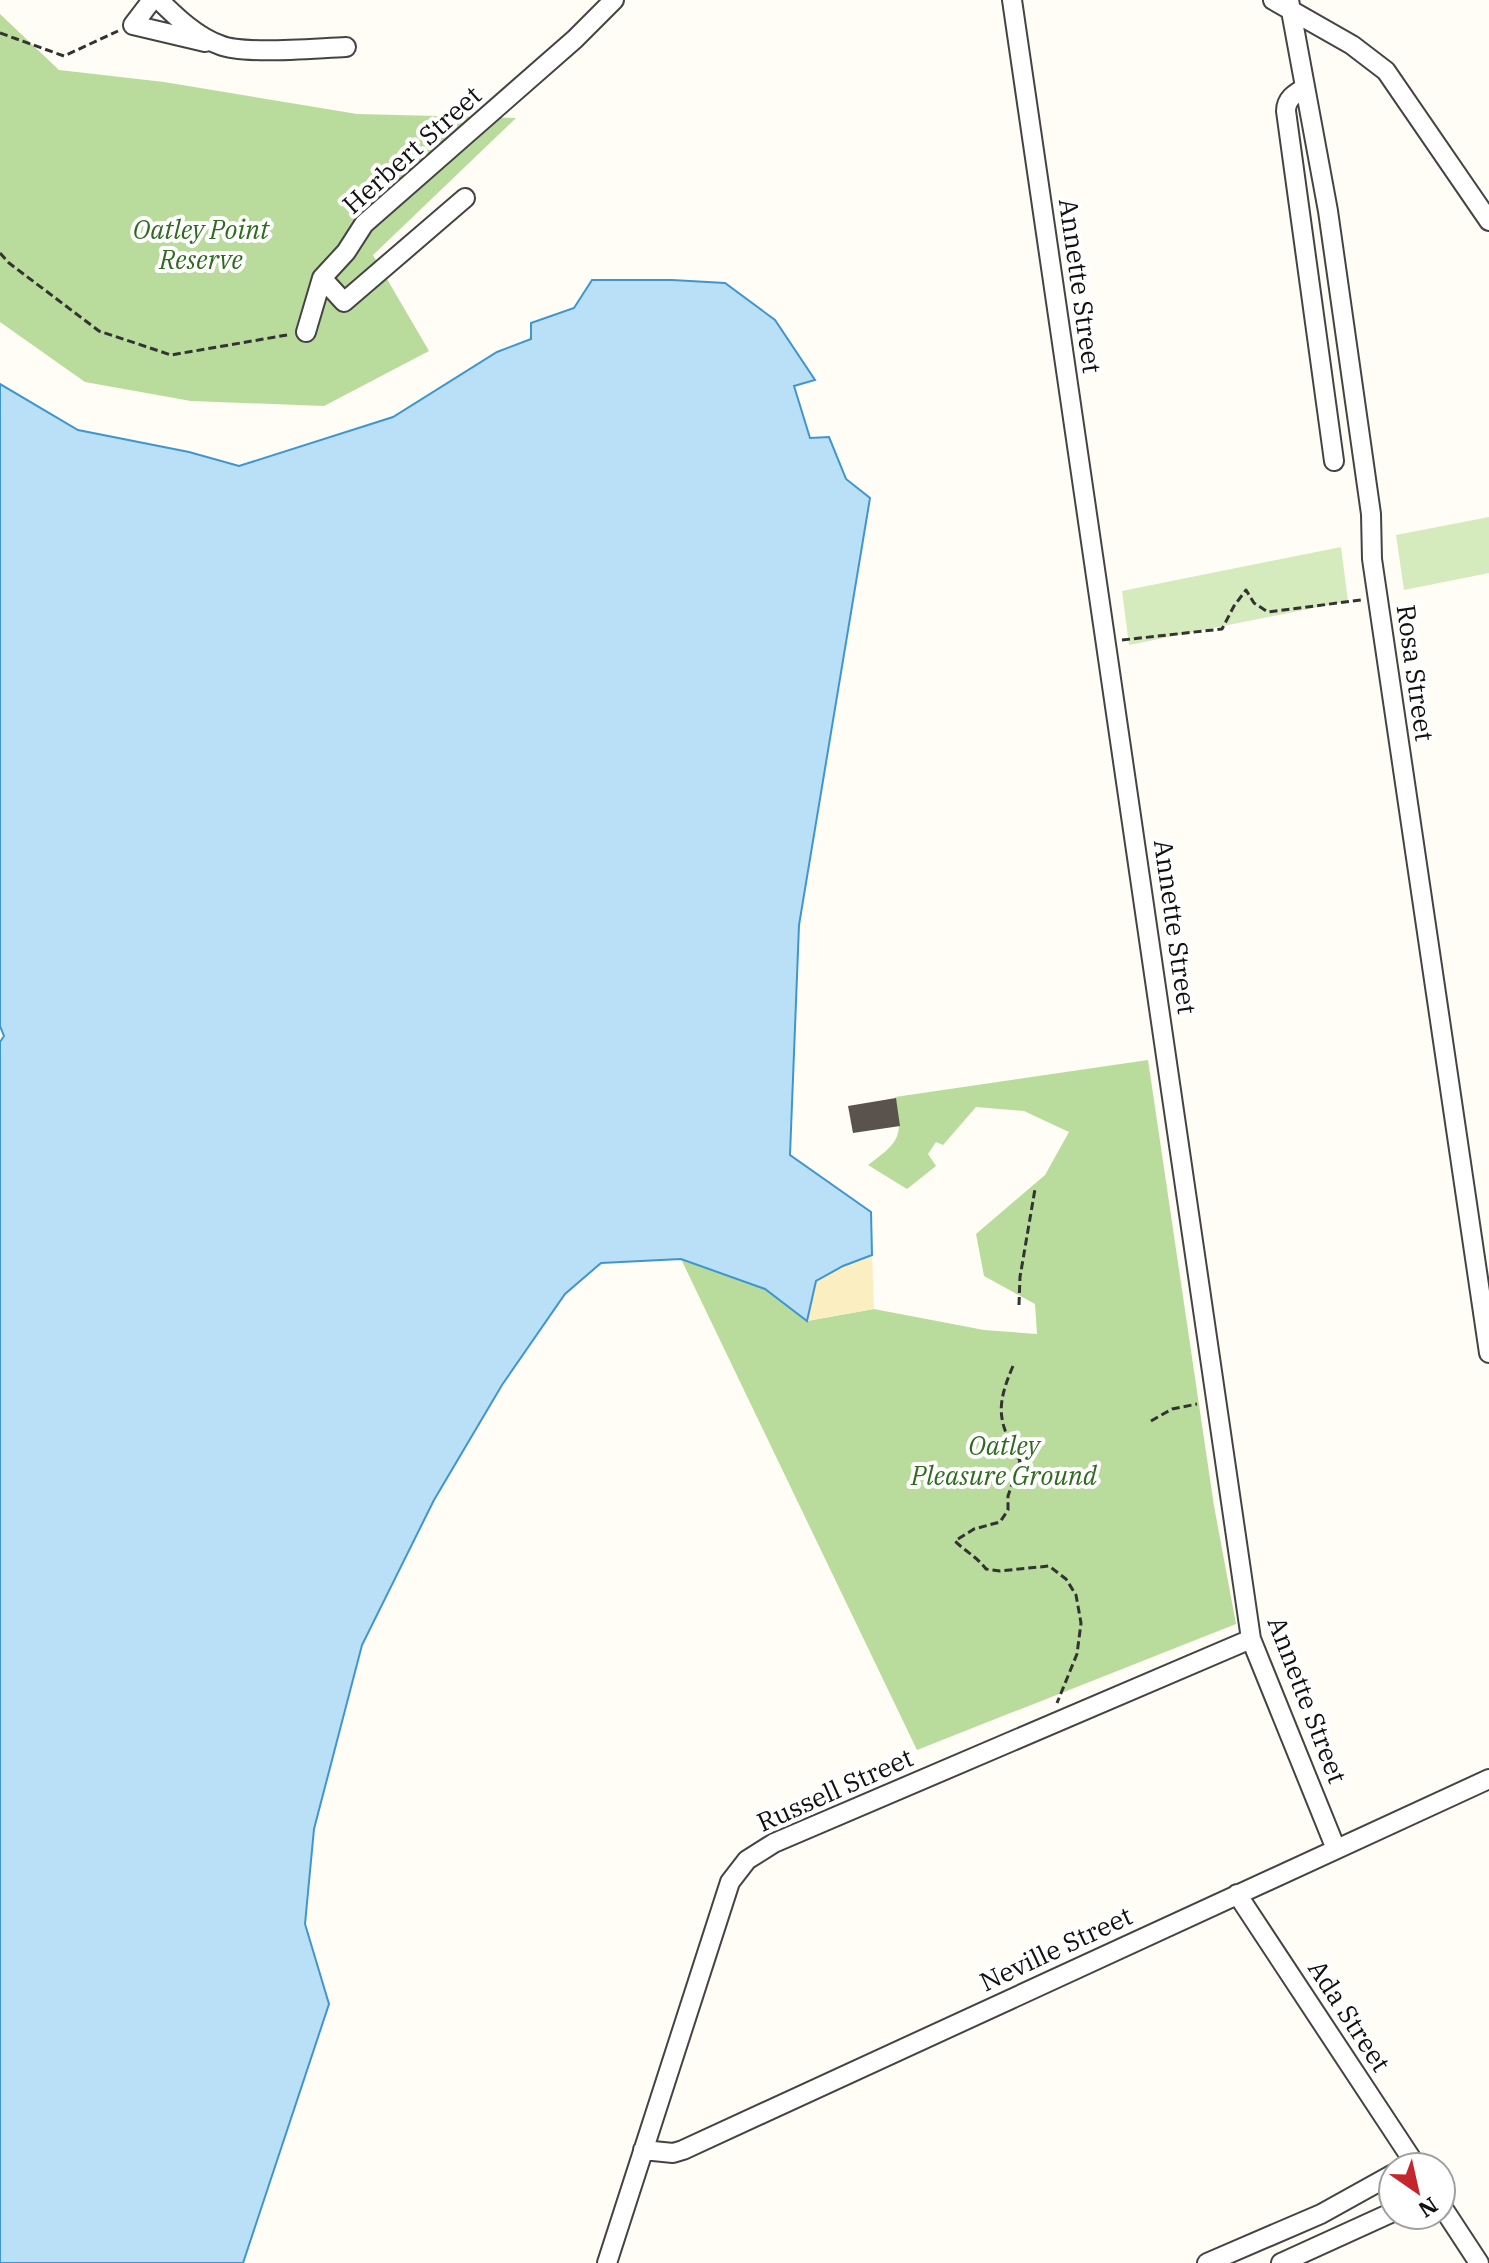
<svg xmlns="http://www.w3.org/2000/svg" width="1489" height="2263" viewBox="0 0 1489 2263" font-family="'IBM Plex Serif',serif">
<style>
.green{fill:#d5ebbd}
.forest{fill:#b9dc9c}
.sand{fill:#fbeec1}
.water{fill:#b9e0f7;stroke:#3f96cf;stroke-width:2}
.building{fill:#5a524d}
.lines{fill:none;stroke-linecap:round;stroke-linejoin:round}
.minor-casing{stroke:#444;stroke-width:22}
.path{stroke:#333;stroke-width:3;stroke-dasharray:8 4;stroke-linecap:butt}
.minor{stroke:#fff;stroke-width:18}
.labels{text-anchor:middle;stroke-width:8;stroke-linejoin:round;paint-order:stroke}
.street-label{font-size:26px;fill:#111;stroke:#fff}
.park-label{font-size:26px;font-style:italic;fill:#2f6b1f;stroke:#fff}
</style>
<rect width="100%" height="100%" fill="#fffdf5"/>
<path class="green" d="M 1489,517 L 1489,573 L 1404,590 L 1396,535 Z
M 1341,547 L 1348,601 L 1129,645 L 1122,591 Z"/>
<path class="forest" d="M 0,14 L 59,70 L 164,82 L 357,114 L 516,118 L 373,255 L 429,351 L 324,406 L 191,401 L 85,382 L 0,322 Z
M 1148,1060 L 1214,1506 L 1236,1624 L 917,1750 L 681,1259 L 765,1289 L 807,1321 L 874,1309 L 984,1330 L 1037,1334 L 1035,1304 L 984,1276 L 976,1234 L 1045,1175 L 1069,1132 L 1024,1111 L 976,1107 L 943,1145 L 936,1142 L 928,1154 L 936,1166 L 907,1189 L 868,1165 C 901,1141 903,1136 895,1097 Z"/>
<path class="sand" d="M 872,1255 L 874,1309 L 807,1321 L 816,1281 L 843,1266 Z"/>
<path class="water" d="M 592,280 L 672,280 L 725,283 L 775,320 L 815,380 L 794,386 L 810,438 L 829,437 L 846,479 L 870,498 L 799,925 L 790,1155 L 871,1212 L 872,1255 L 843,1266 L 816,1281 L 807,1321 L 765,1289 L 681,1259 L 601,1263 L 565,1294 L 502,1385 L 434,1500 L 362,1645 L 314,1829 L 305,1924 L 329,2004 L 243,2263 L 0,2263 L 0,1042 L 4,1036 L 0,1026 L 0,384 L 78,430 L 189,452 L 239,466 L 393,417 L 497,352 L 531,339 L 531,323 L 574,308 Z"/>
<path class="building" d="M 896,1098 L 900,1126 L 853,1133 L 848,1106 Z"/>
<g class="lines">
<g class="minor-casing">
<path id="minor" d="M 152,0 L 133,25 L 205,42
M 159,0 C 176,17 197,37 220,45 C 244,55 316,48 346,47
M 1012,0 L 1251,1639 L 1336,1849
M 1273,0 L 1352,45 L 1386,71 L 1489,221
M 1289,0 L 1328,211 L 1371,514 L 1372,559 L 1489,1353
M 1305,88 C 1295,93 1286,99 1286,111 L 1334,461
M 465,198 L 344,302 L 322,278 L 346,252 L 364,224 L 575,39 L 614,0
M 306,332 L 322,278
M 1237,1894 L 1417,2167
M 643,2150 L 673,2153 L 683,2150 L 1489,1779
M 1441,2205 L 1479,2263
M 607,2263 L 730,1882 L 747,1860 L 774,1843 L 1251,1639
M 1207,2263 L 1321,2214 L 1393,2174
M 1281,2263 L 1393,2212"/>
</g>
<path class="path" d="M 0,33 L 64,56 L 118,31
M 0,253 L 9,263 L 99,331 L 171,355 L 287,335
M 1122,640 L 1222,629 L 1234,606 L 1246,590 L 1254,603 L 1268,612 L 1361,600
M 1019,1305 L 1020,1277 L 1035,1189
M 1013,1366 C 995,1408 998,1422 1020,1461 L 1008,1496 L 1008,1510 L 1000,1522 L 974,1529 L 955,1541 C 967,1553 975,1555 986,1569 L 1000,1571 L 1049,1566 L 1066,1579 L 1076,1595 L 1081,1623 L 1077,1654 L 1057,1703
M 1151,1421 L 1172,1409 L 1197,1404"/>
<use href="#minor" class="minor"/>
</g>
<g class="labels">
<g class="street-label">
<text transform="translate(412 150) rotate(-42)" y="9">Herbert Street</text>
<text transform="translate(1080 286) rotate(82)" y="9">Annette Street</text>
<text transform="translate(1415 673) rotate(82)" y="9">Rosa Street</text>
<text transform="translate(1175 927) rotate(82)" y="9">Annette Street</text>
<text transform="translate(1307 1700) rotate(69)" y="9">Annette Street</text>
<text transform="translate(835 1790) rotate(-24)" y="9">Russell Street</text>
<text transform="translate(1056 1949) rotate(-25)" y="9">Neville Street</text>
<text transform="translate(1349 2016) rotate(57)" y="9">Ada Street</text>
</g>
<g class="park-label">
<text x="201" y="239">Oatley Point<tspan x="201" dy="30">Reserve</tspan></text>
<text x="1004" y="1455">Oatley<tspan x="1004" dy="30">Pleasure Ground</tspan></text>
</g>
</g>
<g transform="translate(1417 2191) rotate(146)"><circle r="38" fill="#ffffff" stroke="#a0a0a0" stroke-width="2"/>
<path d="M0-6L14 30L0 20L-14 30Z" fill="#c4262e"/>
<text y="-12" font-size="22" font-weight="bold" text-anchor="middle" fill="#111111">N</text>
</g>
</svg>
